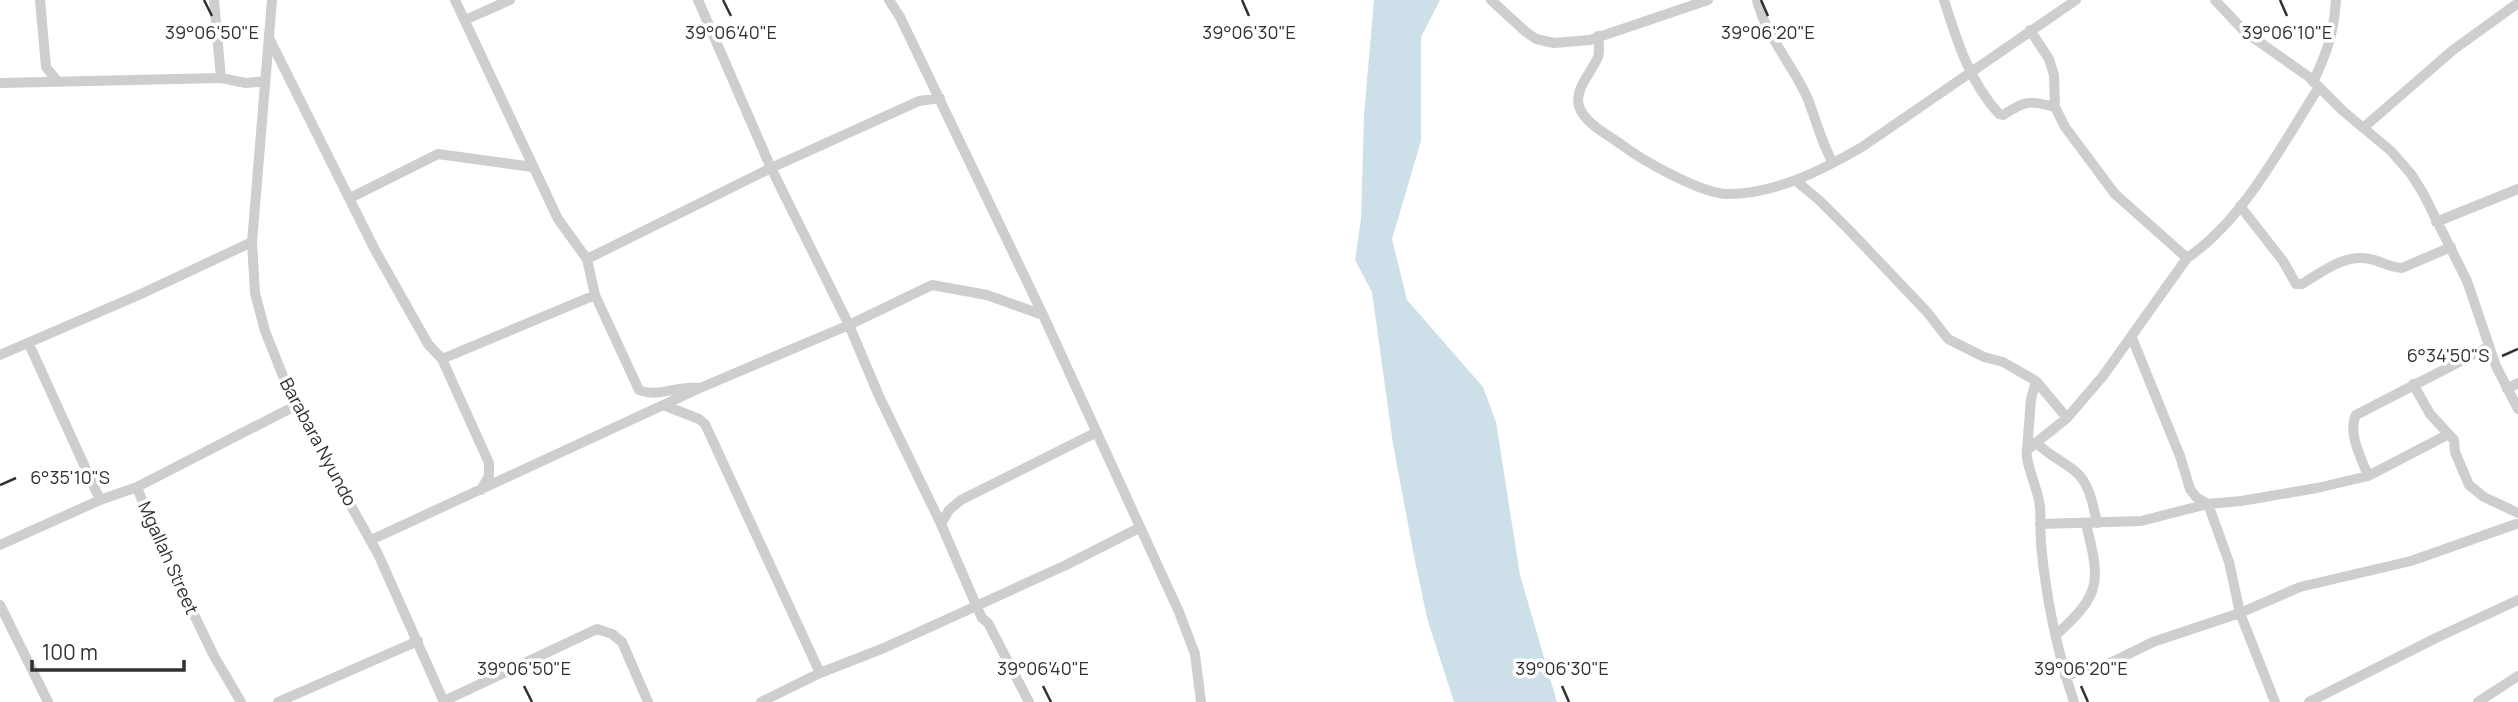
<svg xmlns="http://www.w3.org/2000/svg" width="2518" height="702" viewBox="0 0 2518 702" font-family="Manrope,sans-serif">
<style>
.water{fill:#cddfe8}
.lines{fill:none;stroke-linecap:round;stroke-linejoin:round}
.street{stroke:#cecece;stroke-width:10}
.ticks{fill:none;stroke:#313131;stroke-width:2.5}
.labels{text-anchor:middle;stroke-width:7;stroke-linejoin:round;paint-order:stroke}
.street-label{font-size:18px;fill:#313131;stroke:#fff}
.ticks-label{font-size:18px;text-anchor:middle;fill:#313131;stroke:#fff;stroke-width:7;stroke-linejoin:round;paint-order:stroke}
</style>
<rect width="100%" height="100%" fill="#fff"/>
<path class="water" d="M 1374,0 L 1440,0 L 1421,37 L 1421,141 L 1392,239 L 1407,300 L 1483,387 L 1496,422 L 1520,575 L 1557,702 L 1454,702 L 1427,618 L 1414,556 L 1393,444 L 1372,292 L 1355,260 L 1361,219 L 1364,115 Z"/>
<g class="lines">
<path class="street" d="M 40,0 L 46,67 L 58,82
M 214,0 L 221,78
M 272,0 L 252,242 L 255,293 L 265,331 L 295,406 L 378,554 L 444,702
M 455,0 L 558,219 L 587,259 L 595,295 L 639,390 C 658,398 678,385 698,388
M 698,0 L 771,168 L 849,325 L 879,396 L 941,524 L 976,605 L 982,618 L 988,623 L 1029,702
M 889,0 L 900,17 L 1043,315 L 1179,612 L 1195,654 L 1201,702
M 1491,0 L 1526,32 L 1536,39 L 1554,43 L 1590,40 L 1708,0
M 1757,0 C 1766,36 1792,64 1807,97 C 1816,119 1821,142 1833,163
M 1944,0 C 1957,41 1969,81 1999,114 L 2003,115 C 2025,101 2028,100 2055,107
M 2215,0 L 2245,32 L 2309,77 L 2343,111 L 2391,151 L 2411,174 L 2423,193 L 2467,281 L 2496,366 L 2518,409
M 465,20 L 510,0
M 2030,30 L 2049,59 L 2054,75 L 2055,107 L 2065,127 L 2115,194 L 2187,258
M 1598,36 C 1599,43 1600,51 1598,57 C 1592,72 1574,89 1579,106 C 1584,123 1608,135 1622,145 C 1643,161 1702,194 1728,194 C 1776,194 1822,170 1862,147 L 2076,0
M 270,40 L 375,250 L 428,344 L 442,359 L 489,463 L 489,476 L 481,490
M 2313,82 C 2327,53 2334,32 2336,0
M 0,83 L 221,78 L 246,83 L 265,81
M 2363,128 L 2453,50 L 2518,3
M 1796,181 L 1819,200 L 1852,233 L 1927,312 L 1948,339 L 1984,357 L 2003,362 L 2036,381 L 2067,418
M 350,198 L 438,154 L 533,167
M 2240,206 L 2283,261 L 2296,284 L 2302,284 C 2322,272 2345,253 2370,259 C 2381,261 2390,268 2402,268 L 2451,247
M 2436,222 L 2518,189
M 587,259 L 771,168 L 919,101 L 940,98
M 2132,338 L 2180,456 L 2190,489 L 2196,497 L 2208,504 L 2241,501 L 2317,488 L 2368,476 L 2447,435
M 29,344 L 100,500
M 0,355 L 141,294 L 252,242
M 442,359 L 595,295
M 2413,384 L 2430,414 L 2454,440 L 2455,452 L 2469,485 L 2484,497 L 2518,513
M 2507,389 L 2518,383
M 663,405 L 699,419 L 705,424 L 820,673
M 2036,442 C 2049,457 2069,463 2080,476 C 2090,488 2094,508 2097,523
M 2027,450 L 2031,399 L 2036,381
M 2368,476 C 2362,459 2347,433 2356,415 L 2488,347
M 137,487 L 155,534 L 214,656 L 241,702
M 941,524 L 949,510 L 961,500 L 1097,432
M 2040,524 L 2141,521 L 2208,504 L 2229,562 L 2240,613 L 2275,702
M 371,540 L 700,388 L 849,325 L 932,285 L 987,295 L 1043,315
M 0,545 L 100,500 L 137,487 L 295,406
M 0,605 L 48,702
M 2056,635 C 2101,594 2101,583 2086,524
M 2065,676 L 2104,666 L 2153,642 L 2240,613 L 2300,587 L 2411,561 L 2516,524
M 444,701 L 597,629 L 612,634 L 622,642 L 648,702
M 278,702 L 418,641
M 761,702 L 820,673 L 884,648 L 1064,566 L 1139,528
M 2074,702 C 2057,651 2046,598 2041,544 C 2040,532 2041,519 2040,507 C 2039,491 2024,461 2027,450 L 2067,418 L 2103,376 L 2187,258 C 2243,221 2283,143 2319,87
M 2309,702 L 2438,637 L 2518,600
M 2478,702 L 2518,676"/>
</g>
<path class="ticks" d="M 204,0 L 212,16M 723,0 L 731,16M 1242,0 L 1249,16M 1761,0 L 1768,16M 2280,0 L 2287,16M 2502,356 L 2518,349M 0,485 L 16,478M 524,686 L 532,702M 1043,686 L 1051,702M 1562,686 L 1569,702M 2081,686 L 2088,702"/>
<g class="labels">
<g class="street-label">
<text transform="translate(318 442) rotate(62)" y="6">Barabara Nyundo</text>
<text transform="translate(168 558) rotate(66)" y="6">Mgallah Street</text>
</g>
</g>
<g class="ticks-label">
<text x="212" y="39">39°06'50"E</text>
<text x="731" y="39">39°06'40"E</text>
<text x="1249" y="39">39°06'30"E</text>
<text x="1768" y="39">39°06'20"E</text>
<text x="2287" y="39">39°06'10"E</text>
<text x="2448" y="362">6°34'50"S</text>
<text x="70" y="484">6°35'10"S</text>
<text x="524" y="675">39°06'50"E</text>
<text x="1043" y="675">39°06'40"E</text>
<text x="1562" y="675">39°06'30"E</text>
<text x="2081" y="675">39°06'20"E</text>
</g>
<path d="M32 660v10h152v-10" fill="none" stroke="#313131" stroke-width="3.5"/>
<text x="42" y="660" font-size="21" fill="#313131" stroke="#ffffff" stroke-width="5" paint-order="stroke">100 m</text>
</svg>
